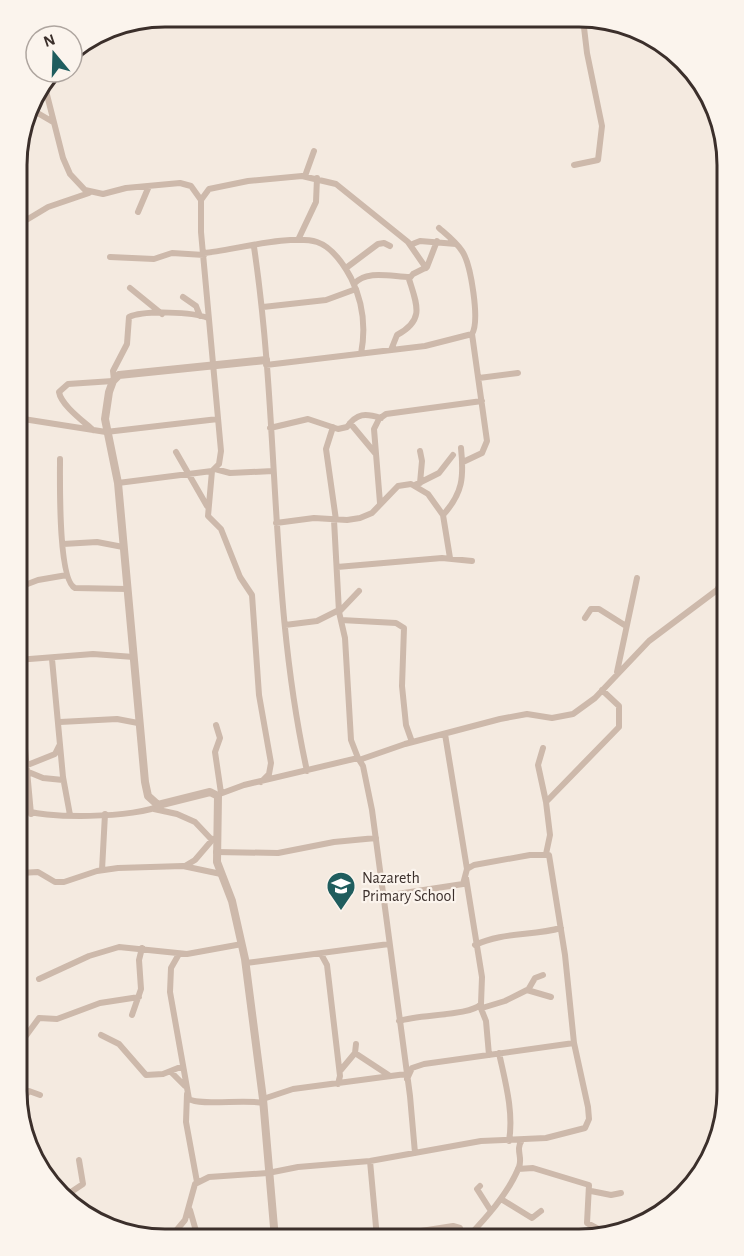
<svg xmlns="http://www.w3.org/2000/svg" width="744" height="1256" viewBox="0 0 744 1256" font-family="'Alegreya Sans',sans-serif">
<style>
.lines{fill:none;stroke-linecap:round;stroke-linejoin:round}
.minor{stroke:#cdb9ab;stroke-width:6}
.tertiary{stroke:#cdb9ab;stroke-width:8}
.labels{text-anchor:middle;stroke-width:4.5;stroke-linejoin:round;paint-order:stroke}
.poi-label{font-size:16px;fill:#3b2f2b;stroke:#fbf4ed;text-anchor:start}
.rim{fill:none;stroke:#3b2f2b;stroke-width:3}
</style>
<rect width="100%" height="100%" fill="#f4eae0"/>
<g class="lines">
<path class="minor" d="M 44,83 L 63,158 L 70,174 L 85,190 L 103,194 L 126,188 L 180,183 L 191,186 L 201,200
M 29,108 L 53,122
M 574,165 L 598,160 L 602,126 L 587,53 L 583,19
M 305,176 L 314,151
M 138,212 L 149,186
M 18,225 L 48,207 L 89,193
M 298,240 L 316,202 L 317,178
M 410,245 L 420,241 L 456,244
M 254,247 C 280,421 269,599 307,771
M 204,253 C 233,250 292,234 317,242 C 332,247 344,265 351,278 C 363,302 366,328 361,354
M 110,257 L 154,259 L 172,253 L 204,255
M 346,268 L 378,244 L 384,243 L 390,246
M 354,284 C 366,269 393,277 410,277
M 130,288 L 162,314
M 183,297 L 196,306 L 200,316
M 263,307 L 326,300 L 356,289
M 391,350 L 397,335 C 425,320 417,305 409,279 L 413,274 L 427,267 L 437,241
M 266,365 L 425,346 L 472,334 C 480,321 471,264 462,251 C 456,242 447,235 439,228
M 479,378 L 518,373
M 114,380 L 113,371 L 127,344 L 129,317 C 144,310 193,312 208,318
M 17,418 L 106,432 L 218,419
M 350,423 L 375,453
M 333,427 L 326,449 L 336,520
M 270,428 L 308,419 L 338,429 L 347,427 C 357,413 365,413 381,418
M 93,430 C 83,421 61,405 59,392 L 68,384 L 113,381
M 176,452 L 207,506
M 60,459 C 60,480 58,580 75,588 L 128,589
M 463,462 L 482,453 L 487,441 L 472,334
M 215,469 L 230,473 L 273,471
M 212,471 L 208,516 L 221,529 L 240,577 L 252,595 L 259,695 L 271,763 L 269,774 L 261,782
M 118,483 L 212,471 L 219,464 L 221,451 L 201,232 L 201,200 L 209,189 L 248,181 L 302,176 L 336,184 L 408,242 L 426,268
M 420,483 L 422,461 L 420,451
M 415,485 L 439,473 L 453,455
M 380,503 L 374,429 L 379,419 L 386,414 L 482,401
M 443,515 C 463,493 464,477 461,448
M 334,520 L 339,612 L 345,638 L 351,740 L 358,758
M 276,523 L 314,518 L 347,520 L 360,518 L 372,513 L 398,486 L 411,484 L 428,494 L 443,515 L 450,558
M 63,544 L 97,542 L 123,547
M 337,567 L 442,558 L 472,561
M 17,588 L 38,580 L 67,575
M 339,612 L 359,591
M 585,618 L 591,609 L 599,609 L 626,626
M 341,620 L 396,623 L 404,628 L 402,686 L 406,725 L 412,742
M 285,625 L 317,621 L 339,610
M 52,659 L 63,777 L 70,815
M 17,660 L 93,654 L 134,657
M 17,662 L 31,814
M 617,672 L 637,578
M 60,722 L 117,719 L 138,723
M 216,725 L 220,738 L 215,752 L 221,793
M 445,734 L 467,869
M 543,748 L 538,765 L 546,802
M 359,760 L 405,744 L 500,719 L 527,714 L 552,718 L 573,714 L 595,698 L 649,641 L 717,590 L 727,573
M 25,766 L 55,754 L 59,746
M 26,771 L 43,778 L 63,780
M 217,795 L 244,785 L 358,758 L 363,766 L 372,810 L 410,1096 L 415,1153
M 17,808 C 42,820 138,818 162,805
M 154,809 L 177,814 L 195,822 L 212,840
M 216,852 L 278,853 L 334,842 L 376,838
M 546,854 L 550,835 L 546,802 L 619,727 L 619,706 L 602,690
M 185,866 L 195,860 L 213,839
M 102,870 L 105,814
M 20,873 L 38,872 L 55,882 L 64,882 L 97,871 L 118,868 L 183,866 L 221,874
M 475,945 C 502,932 532,936 561,928
M 179,954 L 171,968 L 170,992 L 189,1099 C 200,1106 245,1099 264,1103
M 321,954 L 327,965 L 340,1076 L 338,1084
M 246,963 L 389,944
M 39,979 L 89,956 L 119,947 L 187,954 L 242,944
M 528,990 L 535,978 L 543,975
M 480,1006 L 486,1021 L 489,1055
M 482,1008 L 505,1001 L 527,990 L 551,997
M 132,1015 L 141,989 L 139,960 L 142,948
M 399,1021 C 418,1014 471,1016 481,1004 L 482,977 L 466,878
M 101,1035 L 119,1044 L 146,1075 L 163,1074 L 183,1066
M 17,1048 L 39,1018 L 57,1019 L 100,1003 L 139,997
M 355,1053 L 390,1076
M 499,1053 C 505,1081 514,1112 509,1141
M 340,1071 L 355,1053 L 356,1044
M 171,1072 L 185,1086
M 407,1079 L 412,1068 L 424,1064 L 574,1043
M 187,1094 L 186,1122 L 197,1182
M 263,1099 L 293,1089 L 406,1074
M 19,1104 L 29,1091 L 40,1095
M 370,1161 L 377,1238
M 518,1169 L 533,1168 L 589,1185 L 587,1223 L 608,1234
M 480,1186 L 477,1189 L 491,1211
M 591,1191 L 611,1195 L 621,1193
M 65,1196 L 83,1184 L 79,1160
M 501,1199 L 532,1218 L 541,1211
M 190,1210 L 198,1238
M 170,1238 L 185,1220 L 195,1184 L 209,1177 L 268,1173 L 298,1167 L 370,1161 L 481,1141 L 546,1138 L 585,1128 L 589,1119 L 588,1107 L 574,1043 L 565,955 L 549,855 L 530,855 L 474,865 L 467,869 L 463,884 L 384,896
M 370,1239 L 453,1226 L 460,1228 L 464,1239
M 466,1239 C 486,1218 508,1194 519,1167 C 523,1157 515,1150 522,1140"/>
<path class="tertiary" d="M 266,360 L 119,375 L 113,381 L 109,392 L 105,419 L 118,483 L 145,782 L 148,796 L 158,805 L 210,792 L 218,796 L 217,862 L 232,901 L 245,959 L 263,1099 L 275,1239"/>
</g>
<defs>
<g id="school-pin" transform="scale(1.5)"><path d="M0 17L-7.5 6A9.5 9.5 0 1 1 7.5 6Z" fill="#1f5d5e" stroke="#fbf4ed"/><path d="M0-5L7-2L0 1L-7-2ZM-4 1L0 2.5L4 1V4Q0 6-4 4Z" fill="#fff"/></g>
</defs>
<g fill-rule="evenodd">
<use href="#school-pin" x="341" y="886"/>
</g>
<g class="labels">
<g class="poi-label">
<text x="362" y="883">Nazareth<tspan x="362" dy="18">Primary School</tspan></text>
</g>
</g>
<path d="M0 0H744V1256H0ZM165 27H579A138 138 0 0 1 717 165V1091A138 138 0 0 1 579 1229H165A138 138 0 0 1 27 1091V165A138 138 0 0 1 165 27Z" fill="#fbf4ed" fill-rule="evenodd"/>
<path class="rim" d="M165 27H579A138 138 0 0 1 717 165V1091A138 138 0 0 1 579 1229H165A138 138 0 0 1 27 1091V165A138 138 0 0 1 165 27Z"/>
<g transform="translate(54 54) rotate(341)"><circle r="28" fill="#fbf4ed" stroke="#aea59f" stroke-width="1.5"/>
<path d="M0-4.5L10 22L0 15L-10 22Z" fill="#1f5d5e"/>
<text y="-9" font-size="16" font-weight="bold" text-anchor="middle" fill="#3b2f2b">N</text>
</g>
</svg>
